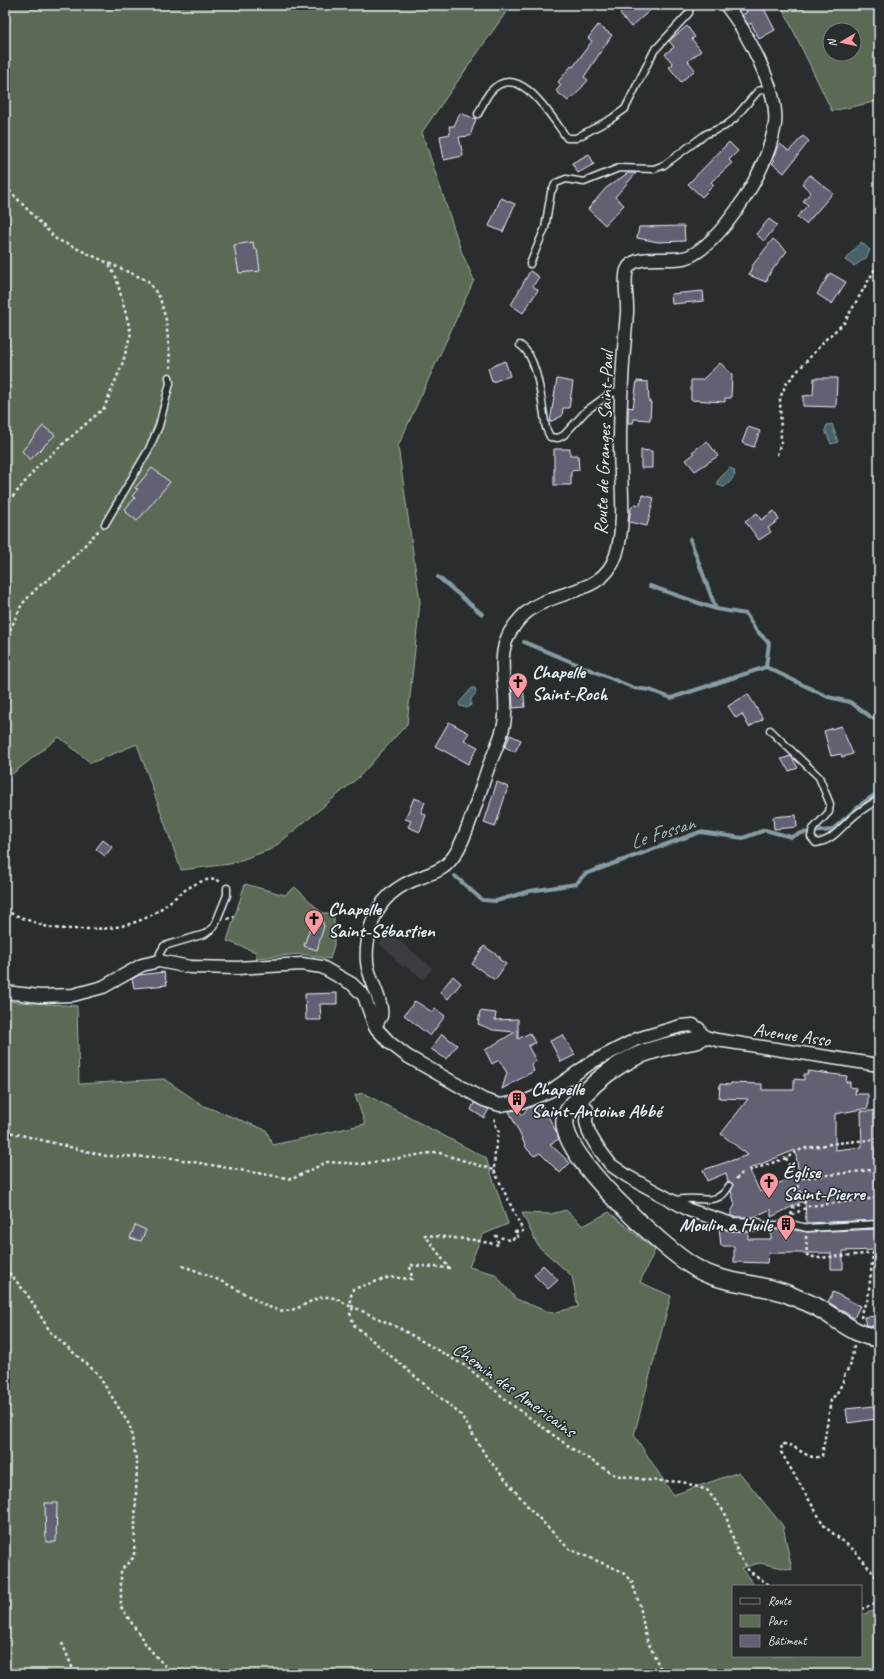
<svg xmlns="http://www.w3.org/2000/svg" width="884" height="1679" viewBox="0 0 884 1679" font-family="Caveat,sans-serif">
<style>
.built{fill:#3b3d43}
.green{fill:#5c6b54;stroke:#a2aea6;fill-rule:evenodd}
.water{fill:#47646b;stroke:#879ca3}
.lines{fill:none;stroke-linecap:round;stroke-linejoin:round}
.stream{stroke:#879ca3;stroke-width:4}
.building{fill:#626173;stroke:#e8f1f8;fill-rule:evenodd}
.lane-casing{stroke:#e8f1f8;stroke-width:9}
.street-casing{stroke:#e8f1f8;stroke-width:15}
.secondary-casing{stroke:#e8f1f8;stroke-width:20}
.path{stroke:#e8f1f8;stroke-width:2.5;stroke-dasharray:3 3;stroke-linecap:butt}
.lane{stroke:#2a2d2e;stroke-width:6}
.street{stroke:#2a2d2e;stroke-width:12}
.secondary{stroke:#2a2d2e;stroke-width:17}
.labels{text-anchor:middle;stroke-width:3;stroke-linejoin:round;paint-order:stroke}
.street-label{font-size:19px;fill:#e8f1f8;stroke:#2a2d2e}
.poi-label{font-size:19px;font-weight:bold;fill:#e8f1f8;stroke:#2a2d2e;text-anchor:start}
.water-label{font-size:20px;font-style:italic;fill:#a8b9c0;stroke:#2a2d2e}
</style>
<rect width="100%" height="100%" fill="#2a2d2e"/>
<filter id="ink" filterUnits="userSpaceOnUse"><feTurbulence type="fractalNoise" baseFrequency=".025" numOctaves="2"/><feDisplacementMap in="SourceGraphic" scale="8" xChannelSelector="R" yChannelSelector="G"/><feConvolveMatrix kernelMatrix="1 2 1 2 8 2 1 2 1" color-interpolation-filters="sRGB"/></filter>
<g filter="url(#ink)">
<path class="built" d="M 388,932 L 433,968 L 423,979 L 405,965 L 403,967 L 395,960 L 396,958 L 379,944 Z"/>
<path class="green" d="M 5,5 L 511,5 L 422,132 L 462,253 L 474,280 L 398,446 L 420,602 L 407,724 L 359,777 L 272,849 L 230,864 L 181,870 L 137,744 L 91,763 L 59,737 L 11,775 L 5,763 Z
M 781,5 L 879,5 L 879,101 L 832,111 ZM 830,30 L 854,30 L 854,54 L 830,54 Z
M 245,884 L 285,895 L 295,887 L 322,913 L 334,913 L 334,945 L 330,959 L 301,954 L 256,958 L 256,952 L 227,941 Z
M 5,1001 L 77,1006 L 79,1084 L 164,1079 L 204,1106 L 266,1130 L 273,1145 L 365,1124 L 355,1095 L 363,1093 L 486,1158 L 508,1224 L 482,1235 L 469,1267 L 495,1274 L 516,1299 L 551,1313 L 578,1307 L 572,1276 L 538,1246 L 522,1213 L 551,1214 L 566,1210 L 583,1226 L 609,1212 L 655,1250 L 640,1282 L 671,1296 L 634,1435 L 673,1495 L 739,1472 L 783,1526 L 792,1570 L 760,1563 L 741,1568 L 755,1586 L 733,1586 L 733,1656 L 861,1656 L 861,1615 L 879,1609 L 879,1674 L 5,1674 Z"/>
<path class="water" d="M 861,242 L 870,250 L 866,258 L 854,266 L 845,260 Z
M 832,424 L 838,442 L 831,444 L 825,430 L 827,425 Z
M 730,468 L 734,470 L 735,475 L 729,483 L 724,487 L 718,485 L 717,481 Z
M 472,688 L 475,688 L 476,693 L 471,699 L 471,705 L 467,708 L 460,706 L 459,703 Z"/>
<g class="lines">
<path class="stream" d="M 690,539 L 716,609
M 438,577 L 482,614
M 650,586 L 716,609 L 746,614 L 756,630 L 769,643 L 766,667
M 524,642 L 634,688 L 650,690 L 671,698 L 766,667 L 828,697 L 850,702 L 872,718 L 879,721
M 455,876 L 482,900 L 496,901 L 530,891 L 576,884 L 585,874 L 700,832 L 743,838 L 765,830 L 791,837 L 801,833 L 832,830 L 863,803 L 879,792"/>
</g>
<path class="building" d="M 630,5 L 656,5 L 631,27 L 620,14 Z
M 744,5 L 762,5 L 775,30 L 759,39 L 751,23 L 748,25 L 742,15 L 747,12 Z
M 598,25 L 612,35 L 584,77 L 588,80 L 573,98 L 572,96 L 568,101 L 556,91 L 561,85 L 558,82 L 571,66 L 573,67 L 592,41 L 588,38 Z
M 687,26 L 695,37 L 692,39 L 701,51 L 688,61 L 695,70 L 681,82 L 669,67 L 673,64 L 665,54 L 674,47 L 669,41 Z
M 460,113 L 476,119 L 470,136 L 459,137 L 463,156 L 444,160 L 440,136 L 450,134 L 449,126 L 454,126 Z
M 803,136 L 809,141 L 784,173 L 772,163 L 775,160 L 773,159 L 777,148 L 780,144 L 789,151 Z
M 729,142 L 738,151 L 729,160 L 732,163 L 711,182 L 714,185 L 702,197 L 688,184 Z
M 589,154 L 594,164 L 578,173 L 572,163 Z
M 628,173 L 636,173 L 615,197 L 624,205 L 605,225 L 588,209 L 606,188 Z
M 810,175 L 833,193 L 806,224 L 797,217 L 808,205 L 803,201 L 811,192 L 802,184 Z
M 501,198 L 515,204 L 503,232 L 489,226 Z
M 769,219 L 777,225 L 764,241 L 756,234 Z
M 684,226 L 685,241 L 658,242 L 637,238 L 639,227 Z
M 773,239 L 787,251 L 770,273 L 766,282 L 749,275 L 752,266 Z
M 253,242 L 254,249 L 257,249 L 260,271 L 239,273 L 234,245 Z
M 530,271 L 539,277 L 533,286 L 538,290 L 523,313 L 511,305 Z
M 830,273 L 846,282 L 832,304 L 817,294 Z
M 703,291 L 704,301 L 672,304 L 671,294 Z
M 505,361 L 510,376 L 492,382 L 488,368 Z
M 720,363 L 732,374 L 731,398 L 725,398 L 725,402 L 691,400 L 691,380 L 702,380 Z
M 814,378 L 837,378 L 836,407 L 803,406 L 803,396 L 813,395 Z
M 557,379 L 573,382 L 569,408 L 563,408 L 562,416 L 550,422 Z
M 637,381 L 648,382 L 649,402 L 651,402 L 650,420 L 634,419 L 633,423 L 628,423 L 628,407 L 633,408 Z
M 43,426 L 55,435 L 30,460 L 22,451 Z
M 748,427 L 760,431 L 754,447 L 742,443 Z
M 707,441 L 718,456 L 695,471 L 686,460 L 694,454 L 692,452 Z
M 554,449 L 570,449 L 570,455 L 578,455 L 579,470 L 571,471 L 571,485 L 554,485 Z
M 641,450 L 652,451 L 652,468 L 641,468 Z
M 152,468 L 170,482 L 137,521 L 126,512 L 127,511 L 125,509 L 135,498 L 132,496 L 138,489 L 135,488 Z
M 643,495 L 654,498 L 647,526 L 629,522 L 631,508 L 635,504 L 640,505 Z
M 774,511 L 779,520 L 768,528 L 771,532 L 759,540 L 745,521 L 757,513 L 761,520 Z
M 523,686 L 525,707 L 513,708 L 512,691 L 514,687 Z
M 748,694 L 763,719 L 749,727 L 742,714 L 736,718 L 728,706 Z
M 449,722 L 469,733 L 464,740 L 478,747 L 468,764 L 435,746 Z
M 841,726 L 853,754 L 842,757 L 841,754 L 831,756 L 824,731 Z
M 510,735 L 521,740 L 515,752 L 505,747 Z
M 791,756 L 798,768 L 789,771 L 781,759 Z
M 497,782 L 508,787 L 495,827 L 484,823 Z
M 414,798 L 425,802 L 421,813 L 426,815 L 420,832 L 408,827 L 411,821 L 405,819 Z
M 796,815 L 797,827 L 774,829 L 773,817 Z
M 103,840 L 112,847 L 105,856 L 96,849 Z
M 316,918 L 322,920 L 324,926 L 317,950 L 304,946 L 312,921 Z
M 484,946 L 500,957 L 499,959 L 506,964 L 495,980 L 472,964 Z
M 164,972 L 167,985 L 134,988 L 132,979 L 139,975 Z
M 453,976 L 461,983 L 448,999 L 440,992 Z
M 337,993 L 337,1004 L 320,1004 L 321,1020 L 306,1020 L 305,994 Z
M 415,1001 L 432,1012 L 435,1008 L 445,1016 L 430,1036 L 404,1015 Z
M 480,1011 L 496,1013 L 495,1020 L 518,1019 L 518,1039 L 530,1033 L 535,1043 L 528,1046 L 536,1061 L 531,1064 L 534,1071 L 502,1089 L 507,1073 L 499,1060 L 492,1064 L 485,1050 L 515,1032 L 493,1030 L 478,1024 Z
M 442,1034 L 457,1045 L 446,1059 L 431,1049 Z
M 563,1035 L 575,1055 L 561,1062 L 550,1041 Z
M 808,1071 L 847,1076 L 846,1082 L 850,1082 L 850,1087 L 856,1088 L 855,1094 L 868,1094 L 868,1108 L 835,1114 L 835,1150 L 862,1147 L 861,1111 L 879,1111 L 879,1220 L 806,1223 L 805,1200 L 771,1217 L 771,1209 L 754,1217 L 733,1217 L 731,1216 L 731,1212 L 735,1205 L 731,1191 L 733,1186 L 732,1183 L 728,1182 L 726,1173 L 707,1181 L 703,1170 L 748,1155 L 721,1134 L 748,1099 L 719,1098 L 720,1084 L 730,1085 L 731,1083 L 762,1084 L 762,1090 L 794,1090 L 794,1079 L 804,1080 L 804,1074 L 808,1074 ZM 795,1150 L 799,1174 L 760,1192 L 749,1169 Z
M 474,1103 L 489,1109 L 484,1118 L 471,1110 Z
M 541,1103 L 557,1133 L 559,1139 L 550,1144 L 570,1163 L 560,1173 L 540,1153 L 534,1156 L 527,1149 L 509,1111 L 519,1110 L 522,1115 L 528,1108 Z
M 135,1225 L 146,1230 L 141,1241 L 130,1238 Z
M 719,1228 L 732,1231 L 748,1232 L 748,1239 L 771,1239 L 771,1230 L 795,1230 L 807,1232 L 879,1229 L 879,1250 L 843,1251 L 843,1269 L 831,1269 L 831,1253 L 768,1253 L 767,1263 L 734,1262 L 734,1246 L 721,1246 Z
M 543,1265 L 558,1280 L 548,1289 L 534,1275 Z
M 833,1292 L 860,1306 L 854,1318 L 828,1302 Z
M 878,1316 L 878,1327 L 866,1325 L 864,1317 Z
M 874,1406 L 876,1419 L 848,1423 L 846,1409 Z
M 45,1503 L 57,1503 L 56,1542 L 46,1542 Z"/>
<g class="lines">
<g class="lane-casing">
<path id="lane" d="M 478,114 C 482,107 485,98 490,92 C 519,59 552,118 567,138 L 576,138 L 611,119 L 625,109 L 654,51 L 689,13 L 690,5
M 530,264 L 545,228 L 551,192 L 556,183 L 566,179 L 584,182 L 619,168 L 654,169 L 664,165 L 706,134 L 725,126 L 734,119 L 758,91 L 769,88
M 520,345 C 539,357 542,407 546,428 L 550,437 L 558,438 L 564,435 L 586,411 L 611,393 L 621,392
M 105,524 L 149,449 L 159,426 L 170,383 L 169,377
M 770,730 L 819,777 L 830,804 L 829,812 L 813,829 L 811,837 L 816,843 C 833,841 841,827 853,817 C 861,810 870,805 879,799
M 159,961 L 160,953 L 164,946 L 205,934 L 214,927 L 227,895 L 227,888
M 674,1201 C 696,1193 716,1210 729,1186
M 758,1225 L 795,1225 L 807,1228 L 879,1224"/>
</g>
<g class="street-casing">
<path id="street" d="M 5,992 L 40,996 L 73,995 L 103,987 L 142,965 L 159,961 L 190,967 L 238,968 L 302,964 L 322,967 L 352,984 L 364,996 L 375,1027 L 390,1043 L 407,1056 L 484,1100 L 500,1105 L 526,1101 L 552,1090 L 592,1062 L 637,1039 L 681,1026 L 693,1025 L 699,1029 L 701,1036 L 717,1040 L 879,1065
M 375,1027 C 377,1023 379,1020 381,1016 C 384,1002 368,978 367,962 C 366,951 368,937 371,926 C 379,899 397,885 422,877 C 431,873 443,870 449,862 C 454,857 459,848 462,841 C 472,819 479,794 487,771 C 492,756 501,740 504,724 C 510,694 494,660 510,632 C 515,624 522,615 531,609 C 559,589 604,594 616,555 C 627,520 620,479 620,444 C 620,400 623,357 627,313 C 628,300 623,282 627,270 C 634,251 673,264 690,256 C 709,247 726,225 738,208 C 755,183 770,155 775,124 C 779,90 746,31 726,5
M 579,1099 L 587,1109 L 586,1122 L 589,1133 L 596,1145 L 611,1165 L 627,1176 L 689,1210 L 732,1224 L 758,1225"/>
</g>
<g class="secondary-casing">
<path id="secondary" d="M 701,1036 L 697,1040 C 647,1049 618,1058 582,1096 C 575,1103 567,1109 565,1120 C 560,1156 664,1249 694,1267 C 722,1285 759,1282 790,1295 C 798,1299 807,1302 815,1306 C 836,1317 854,1336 879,1338"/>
</g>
<path class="path" d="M 5,186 L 56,239 L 148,281 L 160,298 L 166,320 L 171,368
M 777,455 L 781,442 L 780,398 L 786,384 L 827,338 L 844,323 L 879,262
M 5,506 L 39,465 L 104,408 L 122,365 L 131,333 L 116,277 L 108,263
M 5,641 L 22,604 L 38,587 L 62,569 L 99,530
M 5,911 C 19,916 34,923 48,927 C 59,930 98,929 110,928 C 125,926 143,921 156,912 C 174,901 199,871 222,882
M 227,919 L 234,917
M 5,1131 L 106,1156 L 165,1157 L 292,1179 L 327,1162 L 362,1164 L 436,1152 L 494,1170
M 786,1158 L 795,1179 L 879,1169
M 749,1171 L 786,1158 L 802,1149 L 837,1143 L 879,1139
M 736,1179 L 742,1173
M 791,1215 L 793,1208 L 805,1202 L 795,1179
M 792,1215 L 809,1206 L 879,1198
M 806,1236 L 807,1255 L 817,1258 L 879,1253
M 182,1266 C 202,1272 220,1280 238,1290 C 252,1297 264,1307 279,1310 C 300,1315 313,1292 334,1298 C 341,1300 347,1305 353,1308
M 5,1268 L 27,1294 L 51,1333 L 97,1373 L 130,1426 L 137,1464 L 134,1557 L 121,1570 L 121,1607 L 147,1646 L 172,1674
M 353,1308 L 350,1299 L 353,1289 L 390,1277 L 412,1279 L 410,1265 L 449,1268 L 425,1235 L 474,1240 L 499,1245 L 496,1236 L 509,1240 L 518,1237 L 515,1232 L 523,1231 L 494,1170 L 495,1151 L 499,1132 L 494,1122 L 496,1116
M 861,1318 L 862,1310 L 868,1299 L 873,1254
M 854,1346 L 850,1367 L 845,1373 L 843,1382 L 837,1393 L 831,1400 L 822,1456 C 806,1462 797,1443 782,1444 L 781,1452 L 825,1527 L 855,1551 L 879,1580
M 861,1609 L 879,1603
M 62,1643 L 75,1674
M 663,1674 L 646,1638 L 640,1606 L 632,1582 L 621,1571 L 569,1549 L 530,1509 L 486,1456 L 461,1415 L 354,1325 L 350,1313 L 353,1308 L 358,1309 L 401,1329 L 467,1367 L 515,1407 L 574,1450 L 615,1475 L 646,1480 L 683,1482 L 707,1490 L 725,1513 L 738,1554 L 749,1571 L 771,1586"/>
<use href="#lane" class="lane"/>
<use href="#street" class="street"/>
<use href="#secondary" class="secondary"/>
</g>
</g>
<defs>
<g id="church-pin" transform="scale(1)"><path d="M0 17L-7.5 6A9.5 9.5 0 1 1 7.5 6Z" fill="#ff9aa2" stroke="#2a2d2e"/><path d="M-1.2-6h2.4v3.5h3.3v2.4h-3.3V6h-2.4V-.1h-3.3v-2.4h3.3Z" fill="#111"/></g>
<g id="building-pin" transform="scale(1)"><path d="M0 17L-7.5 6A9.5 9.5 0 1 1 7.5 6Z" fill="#ff9aa2" stroke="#2a2d2e"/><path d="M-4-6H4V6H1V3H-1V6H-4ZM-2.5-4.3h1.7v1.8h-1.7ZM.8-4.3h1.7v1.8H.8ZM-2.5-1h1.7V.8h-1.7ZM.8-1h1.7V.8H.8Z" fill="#111"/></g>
</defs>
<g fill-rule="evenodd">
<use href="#church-pin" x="518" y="682"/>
<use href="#church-pin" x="314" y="919"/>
<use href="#building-pin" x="517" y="1099"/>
<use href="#church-pin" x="769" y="1182"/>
<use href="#building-pin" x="786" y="1224"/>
</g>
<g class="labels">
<g class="street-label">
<text transform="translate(603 443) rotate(-88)" y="7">Route de Granges Saint-Paul</text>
<text transform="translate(792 1034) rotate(8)" y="7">Avenue Asso</text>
<text transform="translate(515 1389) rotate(36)" y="7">Chemin des Americains</text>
</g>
<g class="poi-label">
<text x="532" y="678">Chapelle<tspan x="532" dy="22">Saint-Roch</tspan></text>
<text x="328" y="915">Chapelle<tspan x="328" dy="22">Saint-Sébastien</tspan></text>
<text x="531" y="1095">Chapelle<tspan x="531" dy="22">Saint-Antoine Abbé</tspan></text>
<text x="783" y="1178">Église<tspan x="783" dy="22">Saint-Pierre</tspan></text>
<text x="772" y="1231" text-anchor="end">Moulin a Huile</text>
</g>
<g class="water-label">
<text transform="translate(662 832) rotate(-18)" y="7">Le Fossan</text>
</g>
</g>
<rect width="884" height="1679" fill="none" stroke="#2a2d2e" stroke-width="20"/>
<rect x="10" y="10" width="864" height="1659" fill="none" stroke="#e8f1f8" stroke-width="1.5" filter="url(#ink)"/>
<rect x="732" y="1585" width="130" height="72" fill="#2a2d2e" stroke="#767b7f"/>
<rect x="740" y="1598" width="20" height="6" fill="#2a2d2e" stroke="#767b7f"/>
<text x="768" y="1605" font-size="12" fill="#e8f1f8">Route</text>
<rect x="740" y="1615" width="20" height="12" fill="#5c6b54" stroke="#767b7f"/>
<text x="768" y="1625" font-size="12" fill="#e8f1f8">Parc</text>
<rect x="740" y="1635" width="20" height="12" fill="#626173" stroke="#767b7f"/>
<text x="768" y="1645" font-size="12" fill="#e8f1f8">Bâtiment</text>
<g transform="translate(842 42) rotate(261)"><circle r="19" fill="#2a2d2e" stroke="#767b7f"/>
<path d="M0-3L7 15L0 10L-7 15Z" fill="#ff9aa2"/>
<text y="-6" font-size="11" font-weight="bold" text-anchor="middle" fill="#e8f1f8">N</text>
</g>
</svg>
